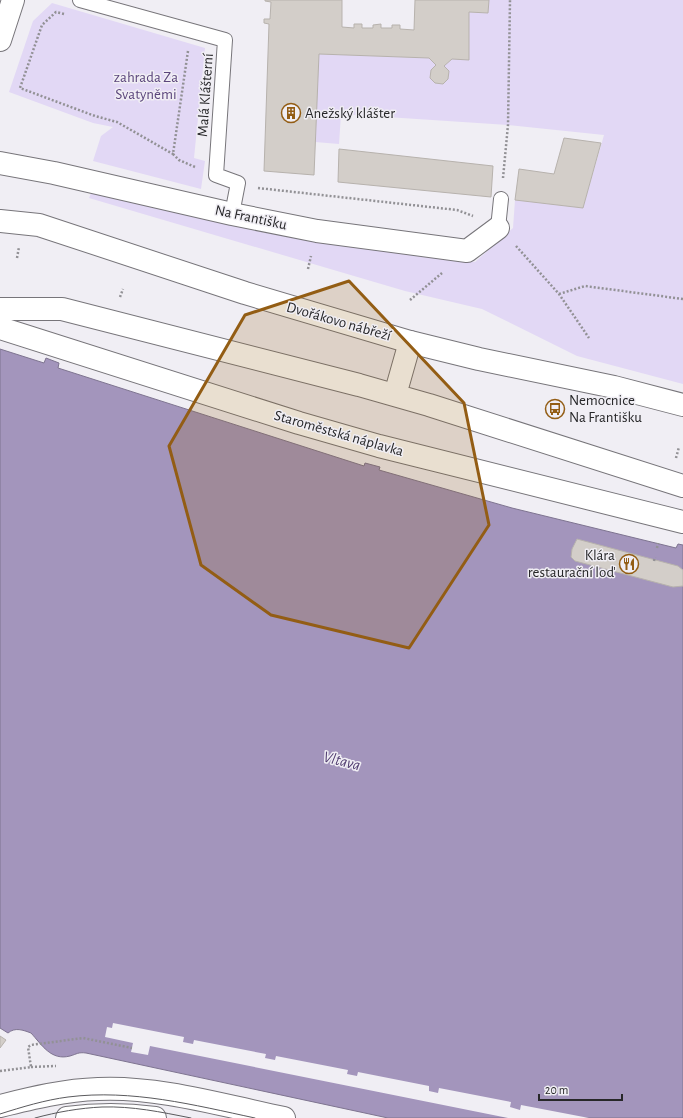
<svg xmlns="http://www.w3.org/2000/svg" width="683" height="1118" viewBox="0 0 683 1118" font-family="'Alegreya Sans',sans-serif">
<style>
.green{fill:#e2d8f5}
.water{fill:#a395bc;stroke:#7e7490}
.pier{fill:#f0eef4}
.building{fill:#d3cec9;stroke:#b7b2ad}
.lines{fill:none;stroke-linecap:round;stroke-linejoin:round}
.service-casing{stroke:#77757a;stroke-width:16}
.pedestrian-casing{stroke:#77757a;stroke-width:24}
.minor-casing{stroke:#77757a;stroke-width:24}
.tertiary-casing{stroke:#77757a;stroke-width:24}
.secondary-casing{stroke:#77757a;stroke-width:24}
.path{stroke:#929195;stroke-width:2.5;stroke-dasharray:2 2;stroke-linecap:butt}
.service{stroke:#fff;stroke-width:14}
.pedestrian{stroke:#fff;stroke-width:22}
.minor{stroke:#fff;stroke-width:22}
.tertiary{stroke:#fff;stroke-width:22}
.secondary{stroke:#fff;stroke-width:22}
.tram{stroke:#5a5a5d;stroke-width:1}
.marked{fill:#935d14;fill-opacity:0.2;stroke:#935d14;stroke-width:3;stroke-linejoin:round}
.labels{text-anchor:middle;stroke-width:3;stroke-linejoin:round;paint-order:stroke}
.park-label{font-size:15px;fill:#5b467c;stroke:#f0eef4}
.street-label{font-size:15px;fill:#272729;stroke:#f0eef4}
.poi-label{font-size:15px;fill:#272729;stroke:#f0eef4;text-anchor:start}
.water-label{font-size:16px;font-style:italic;fill:#503c70;stroke:#f0eef4}
</style>
<rect width="100%" height="100%" fill="#f0eef4"/>
<path class="green" d="M 489,0 L 683,0 L 683,384 L 577,356 L 482,309 L 405,291 L 89,198 L 92,191 L 266,233 L 475,262 L 513,228 L 515,200 L 583,208 L 604,135 L 508,125 L 341,114 L 339,144 L 315,142 L 319,54 L 429,58 L 436,65 L 431,70 L 430,78 L 435,83 L 443,84 L 448,79 L 449,71 L 444,66 L 452,59 L 468,59 L 469,12 L 488,13 Z
M 52,3 L 205,48 L 194,158 L 205,161 L 201,189 L 93,161 L 101,136 L 113,127 L 93,123 L 9,92 L 33,21 Z"/>
<path class="water" d="M 0,349 L 44,363 L 46,358 L 59,363 L 58,368 L 364,466 L 365,463 L 380,467 L 379,470 L 512,508 L 676,548 L 678,544 L 683,545 L 683,1118 L 388,1118 L 86,1053 C 78,1052 77,1054 70,1056 C 51,1061 42,1045 31,1033 C 23,1030 15,1027 8,1033 L 0,1028 Z"/>
<path class="pier" d="M 113,1023 L 184,1037 L 183,1042 L 193,1044 L 194,1040 L 266,1054 L 265,1058 L 275,1060 L 276,1056 L 348,1070 L 347,1074 L 357,1076 L 358,1072 L 429,1086 L 429,1091 L 438,1093 L 439,1088 L 511,1102 L 510,1107 L 520,1110 L 521,1105 L 589,1118 L 508,1118 L 150,1046 L 148,1055 L 131,1052 L 133,1043 L 105,1037 L 107,1027 L 112,1028 Z"/>
<path class="building" d="M 265,0 L 342,0 L 342,27 L 354,28 L 354,24 L 362,24 L 362,28 L 373,28 L 373,25 L 381,24 L 381,28 L 392,28 L 392,25 L 400,25 L 400,29 L 414,30 L 415,0 L 489,0 L 488,13 L 469,12 L 469,60 L 452,59 L 444,66 L 449,71 L 448,79 L 443,84 L 435,83 L 430,78 L 431,70 L 436,65 L 429,58 L 319,54 L 314,175 L 264,171 L 269,24 L 264,23 L 264,19 L 270,19 L 271,2 L 265,1 Z
M 564,138 L 601,143 L 583,208 L 515,200 L 519,169 L 554,174 Z
M 339,149 L 493,166 L 491,197 L 338,182 Z
M 577,539 L 678,566 L 683,570 L 683,586 L 673,587 L 575,561 L 571,557 L 572,549 Z
M 0,1036 L 6,1040 L 0,1048 Z"/>
<g class="lines">
<g class="service-casing">
<path id="service" d="M 80,0 L 225,40 L 216,175 L 238,183 L 232,214
M 498,228 L 501,199"/>
</g>
<g class="pedestrian-casing">
<path id="pedestrian" d="M 0,309 L 62,309 L 359,385 L 429,405 L 683,486
M 0,328 L 299,423 L 379,446 L 683,522
M 395,395 L 410,342"/>
</g>
<g class="minor-casing">
<path id="minor" d="M 0,40 L 13,0
M 0,163 L 54,173 L 232,214 L 317,231 L 467,251 L 498,228"/>
</g>
<g class="tertiary-casing">
<path id="tertiary" d="M 0,221 L 39,225 L 245,293 L 410,342 L 479,359 L 614,387 L 683,405"/>
</g>
<g class="secondary-casing">
<path id="secondary" d="M 0,1106 C 32,1098 65,1090 98,1089 C 158,1086 225,1106 284,1118
M 67,1118 C 96,1114 125,1114 155,1118"/>
</g>
<path class="path" d="M 64,14 L 56,12 L 42,25 L 20,88 L 95,116 L 117,122 L 173,154
M 188,51 L 173,154 L 179,160 L 195,167
M 503,178 L 508,125 L 510,0
M 258,188 L 457,210 L 473,216
M 516,246 L 559,294 L 589,338
M 17,258 L 19,247
M 308,269 L 311,256
M 559,294 L 585,286 L 683,299
M 120,297 L 123,289
M 410,300 L 442,273
M 676,458 L 679,447
M 657,548 L 658,543
M 654,561 L 655,557
M 31,1067 L 56,1066
M 0,1071 L 31,1067 L 28,1047 L 31,1045 L 83,1038 L 132,1048"/>
<use href="#service" class="service"/>
<use href="#pedestrian" class="pedestrian"/>
<use href="#minor" class="minor"/>
<use href="#tertiary" class="tertiary"/>
<use href="#secondary" class="secondary"/>
<path class="tram" d="M 0,1114 C 22,1107 45,1100 68,1097 C 132,1089 194,1105 255,1118
M 35,1118 C 57,1112 80,1108 102,1107 C 132,1106 161,1112 191,1118"/>
</g>
<path class="marked" d="M 349,281 L 464,403 L 489,525 L 409,648 L 271,615 L 201,565 L 169,446 L 245,315 Z"/>
<defs>
<g id="building-ring" transform="scale(1)"><circle r="9.5" fill="#f0eef4" stroke="#935d14" stroke-width="1.5"/><path d="M-4-6H4V6H1V3H-1V6H-4ZM-2.5-4.3h1.7v1.8h-1.7ZM.8-4.3h1.7v1.8H.8ZM-2.5-1h1.7V.8h-1.7ZM.8-1h1.7V.8H.8Z" fill="#935d14"/></g>
<g id="bus-ring" transform="scale(1)"><circle r="9.5" fill="#f0eef4" stroke="#935d14" stroke-width="1.5"/><path d="M-5-6H5V4H4V6H2V4H-2V6H-4V4H-5ZM-3.5-4V0h7V-4ZM-3.5 1.2v1.5H-2V1.2ZM2 1.2v1.5H3.5V1.2Z" fill="#935d14"/></g>
<g id="restaurant-ring" transform="scale(1)"><circle r="9.5" fill="#f0eef4" stroke="#935d14" stroke-width="1.5"/><path d="M-5-6h1v4h1v-4h1v4h1v-4h1v5L-1.5 .5V6h-2V.5L-5-1ZM5-6V6H3V1.5H1.5Q1.5-4 5-6Z" fill="#935d14"/></g>
</defs>
<g fill-rule="evenodd">
<use href="#building-ring" x="291" y="113"/>
<use href="#bus-ring" x="555" y="409"/>
<use href="#restaurant-ring" x="629" y="564"/>
</g>
<g class="labels">
<g class="park-label">
<text x="146" y="82">zahrada Za<tspan x="146" dy="17">Svatyněmi</tspan></text>
</g>
<g class="street-label">
<text transform="translate(205 95) rotate(-86)" y="5">Malá Klášterní</text>
<text transform="translate(251 217) rotate(12)" y="5">Na Františku</text>
<text transform="translate(339 321) rotate(16)" y="5">Dvořákovo nábřeží</text>
<text transform="translate(339 433) rotate(16)" y="5">Staroměstská náplavka</text>
</g>
<g class="poi-label">
<text x="305" y="118">Anežský klášter</text>
<text x="569" y="405">Nemocnice<tspan x="569" dy="17">Na Františku</tspan></text>
<text x="615" y="560" text-anchor="end">Klára<tspan x="615" dy="17">restaurační loď</tspan></text>
</g>
<g class="water-label">
<text transform="translate(342 760) rotate(14)" y="6">Vltava</text>
</g>
</g>
<path d="M539 1094v6h83v-6" fill="none" stroke="#272729" stroke-width="2"/>
<text x="545" y="1094" font-size="12" fill="#272729" stroke="#f0eef4" stroke-width="3" paint-order="stroke">20 m</text>
</svg>
